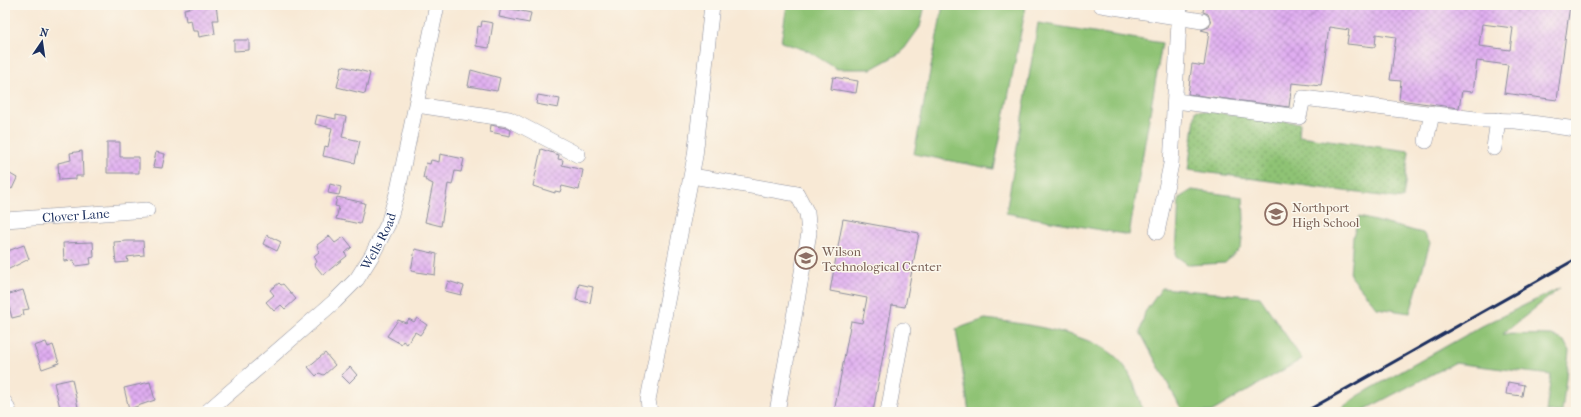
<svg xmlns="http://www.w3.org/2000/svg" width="1581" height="417" viewBox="0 0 1581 417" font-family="'IM FELL French Canon',serif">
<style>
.grass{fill:#8fc375;stroke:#55796a}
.park{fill:url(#park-dots);stroke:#55796a}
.building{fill:url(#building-cross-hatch);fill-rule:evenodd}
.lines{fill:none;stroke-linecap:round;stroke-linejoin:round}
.minor-casing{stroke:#8a8c9a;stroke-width:16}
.minor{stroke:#fff;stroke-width:15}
.rail{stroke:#1b2f5e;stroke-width:3}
.labels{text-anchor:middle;stroke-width:3;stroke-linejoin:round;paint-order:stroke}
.education-label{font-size:13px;fill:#785e54;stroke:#fbf7ec;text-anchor:start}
.street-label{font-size:13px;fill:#1b2f5e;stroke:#fbf7ec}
</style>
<defs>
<pattern id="park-dots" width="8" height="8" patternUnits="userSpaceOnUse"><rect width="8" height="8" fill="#8fc375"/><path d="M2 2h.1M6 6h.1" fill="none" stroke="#749f63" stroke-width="1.8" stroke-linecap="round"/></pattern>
<pattern id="building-cross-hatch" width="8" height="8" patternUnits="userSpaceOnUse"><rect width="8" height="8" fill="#e0adf1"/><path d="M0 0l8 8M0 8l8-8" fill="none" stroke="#b58dc6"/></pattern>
</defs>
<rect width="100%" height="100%" fill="#fbf7ec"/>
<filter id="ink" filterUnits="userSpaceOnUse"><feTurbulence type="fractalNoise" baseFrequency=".025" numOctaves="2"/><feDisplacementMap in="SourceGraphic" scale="8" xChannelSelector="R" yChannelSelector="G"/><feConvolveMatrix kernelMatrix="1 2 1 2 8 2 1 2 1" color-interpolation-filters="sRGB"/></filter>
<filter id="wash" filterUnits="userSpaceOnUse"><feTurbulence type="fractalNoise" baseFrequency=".012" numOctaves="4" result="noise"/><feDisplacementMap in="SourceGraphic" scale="16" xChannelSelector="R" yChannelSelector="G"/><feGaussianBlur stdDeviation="0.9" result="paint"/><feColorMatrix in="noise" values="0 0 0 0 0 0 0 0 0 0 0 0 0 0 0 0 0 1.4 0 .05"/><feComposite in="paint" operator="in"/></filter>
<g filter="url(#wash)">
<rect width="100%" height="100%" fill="#f8e9d5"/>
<path class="grass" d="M 787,5 L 925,5 L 920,27 L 902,52 L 871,69 L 837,69 L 808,51 L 781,42 Z
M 943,5 L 1026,6 L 994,169 L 914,154 Z
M 1038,23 L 1162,43 L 1129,235 L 1006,213 Z
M 1192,190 L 1243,197 L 1244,219 L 1241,248 L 1225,263 L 1189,265 L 1176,256 L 1179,198 Z
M 1359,217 L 1423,233 L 1430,243 L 1410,313 L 1377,308 L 1350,275 L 1353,237 Z
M 1162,288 L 1260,297 L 1302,359 L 1211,412 L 1183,412 L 1140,332 L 1145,312 Z
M 1560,288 L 1503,334 L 1552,335 L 1564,341 L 1569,351 L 1562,412 L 1546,412 L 1551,375 L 1454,363 L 1360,412 L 1336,412 L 1358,396 L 1482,326 Z
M 985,319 C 1021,323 1097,333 1121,362 C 1132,374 1139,397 1143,412 L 969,412 L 956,329 Z"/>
<path class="park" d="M 1196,110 L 1300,123 L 1299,136 L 1409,151 L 1403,199 L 1188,170 Z"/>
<g id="blocks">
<path class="building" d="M 192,5 L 216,5 L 218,20 L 213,20 L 215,34 L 199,37 L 198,31 L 193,31 L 191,20 L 186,21 L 184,9 L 193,7 Z
M 1204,5 L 1570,5 L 1557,100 L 1504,93 L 1508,65 L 1477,61 L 1473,92 L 1462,91 L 1459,108 L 1399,100 L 1401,81 L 1390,80 L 1396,37 L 1376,34 L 1375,47 L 1347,44 L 1349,30 L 1329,27 L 1321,86 L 1292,83 L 1289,107 L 1188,94 L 1192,64 L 1204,66 L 1209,32 L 1201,30 L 1209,27 L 1211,22 L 1208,14 L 1203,12 ZM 1482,24 L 1513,28 L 1510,50 L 1479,46 Z
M 501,7 L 531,13 L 529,23 L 499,17 Z
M 482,21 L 493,23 L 489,48 L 476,46 L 478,26 L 481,27 Z
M 234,40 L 249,40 L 249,50 L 234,51 Z
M 342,66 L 370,73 L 365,94 L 337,87 Z
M 471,70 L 500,78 L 497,91 L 468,86 Z
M 833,77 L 858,81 L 856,93 L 831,89 Z
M 538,95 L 560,99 L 558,108 L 536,104 Z
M 317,115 L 336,119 L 336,115 L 346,117 L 342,137 L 360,141 L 355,163 L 323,156 L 325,146 L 328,147 L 332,128 L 315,124 Z
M 491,125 L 506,128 L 511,130 L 510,136 L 490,132 Z
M 107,142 L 120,142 L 120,157 L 139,157 L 139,173 L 107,173 Z
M 541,149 L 559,155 L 558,159 L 563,160 L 562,165 L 583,170 L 579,190 L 562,186 L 560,192 L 555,191 L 555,193 L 533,186 Z
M 82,151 L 83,176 L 76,176 L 76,179 L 59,180 L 58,163 L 71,160 L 70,153 Z
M 156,152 L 165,154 L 162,168 L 153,167 Z
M 440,154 L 464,159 L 461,172 L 455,171 L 452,185 L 448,184 L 441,226 L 425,222 L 433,184 L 425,180 L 426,178 L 423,178 L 426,163 L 430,164 L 431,160 L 439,162 Z
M 5,171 L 17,178 L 12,189 L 5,185 Z
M 330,184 L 341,187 L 339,195 L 328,193 Z
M 337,197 L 365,203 L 360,224 L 336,219 L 339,207 L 335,206 Z
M 843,219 L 919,233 L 905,307 L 892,305 L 873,412 L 834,412 L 851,321 L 862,323 L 867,298 L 830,291 Z
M 267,235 L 281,242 L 277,251 L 263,244 Z
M 329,236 L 335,243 L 344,237 L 352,247 L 345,253 L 347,256 L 323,275 L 314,264 L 317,262 L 314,256 L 319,252 L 317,245 Z
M 127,241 L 143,241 L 144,255 L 127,257 L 128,262 L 116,263 L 114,242 Z
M 93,242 L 94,257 L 90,258 L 91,264 L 75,266 L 74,260 L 64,261 L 63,243 Z
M 24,245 L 29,259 L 5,271 L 5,252 Z
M 415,249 L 437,254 L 435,275 L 411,271 Z
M 448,281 L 464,286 L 461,295 L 445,291 Z
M 279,283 L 281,285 L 283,284 L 296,299 L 285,309 L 281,305 L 274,311 L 266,302 L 274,295 L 270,290 Z
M 579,284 L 593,287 L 590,303 L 576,300 Z
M 23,290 L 29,309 L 23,310 L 24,315 L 12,318 L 6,295 Z
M 417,318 L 427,325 L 420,335 L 415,332 L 407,344 L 403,341 L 401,344 L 387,336 L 398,320 L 406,323 L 409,319 L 414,322 Z
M 46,342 L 48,347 L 53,345 L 59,363 L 42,369 L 34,346 Z
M 325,353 L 335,365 L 324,375 L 319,373 L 316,376 L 308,367 Z
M 350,367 L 357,375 L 349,383 L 341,375 Z
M 72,379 L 79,412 L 61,412 L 54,383 Z
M 150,382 L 155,400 L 129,409 L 124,388 Z
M 1508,382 L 1524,385 L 1522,396 L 1506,394 Z"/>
</g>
</g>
<g filter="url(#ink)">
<use href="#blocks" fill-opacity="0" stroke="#8a8c9a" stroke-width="1"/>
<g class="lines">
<g class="minor-casing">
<g id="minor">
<path d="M 1101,5 L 1202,21"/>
<path d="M 1176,101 L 1299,117 L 1303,98 L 1484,120 L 1516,121 L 1576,129"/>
<path d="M 417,105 L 509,119 L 578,155"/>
<path d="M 1426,141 L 1432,114"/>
<path d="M 1494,148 L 1498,120"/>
<path d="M 692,176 L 797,194 L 807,213 L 809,233 L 777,412"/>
<path id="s1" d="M 5,220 L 147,210"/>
<path d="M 1157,232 L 1171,164 L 1180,5"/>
<path d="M 5,403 L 9,412"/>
<path id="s2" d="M 207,412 L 335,301 L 357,279 L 372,255 L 388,224 L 398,190 L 437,5"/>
<path d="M 650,412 L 648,400 L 652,379 L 695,156 L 712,5"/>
<path d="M 888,412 L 903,330"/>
</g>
</g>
<use href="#minor" class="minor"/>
<path class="rail" d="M 1305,412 L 1576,259"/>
</g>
</g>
<defs>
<g id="school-ring" transform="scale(1.15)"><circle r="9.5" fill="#fbf7ec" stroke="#8d6e63" stroke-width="1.5"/><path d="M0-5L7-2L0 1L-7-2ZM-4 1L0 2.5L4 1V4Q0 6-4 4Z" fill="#8d6e63"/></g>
</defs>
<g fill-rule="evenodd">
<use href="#school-ring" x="1276" y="214"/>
<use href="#school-ring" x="806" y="258"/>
</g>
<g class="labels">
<g class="education-label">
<text x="1292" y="212">Northport<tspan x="1292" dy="15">High School</tspan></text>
<text x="822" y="256">Wilson<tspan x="822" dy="15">Technological Center</tspan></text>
</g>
<g class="street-label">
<text dy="5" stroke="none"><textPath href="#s1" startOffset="71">Clover Lane</textPath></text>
<text dy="5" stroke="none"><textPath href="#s2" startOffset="244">Wells Road</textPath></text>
</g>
</g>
<rect width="1581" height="417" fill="none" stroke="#fbf7ec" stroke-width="20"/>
<g transform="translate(42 42) rotate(13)" stroke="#fbf7ec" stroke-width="3" paint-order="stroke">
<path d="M0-3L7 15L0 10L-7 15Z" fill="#1b2f5e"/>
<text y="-6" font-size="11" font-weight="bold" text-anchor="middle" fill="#1b2f5e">N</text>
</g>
</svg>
